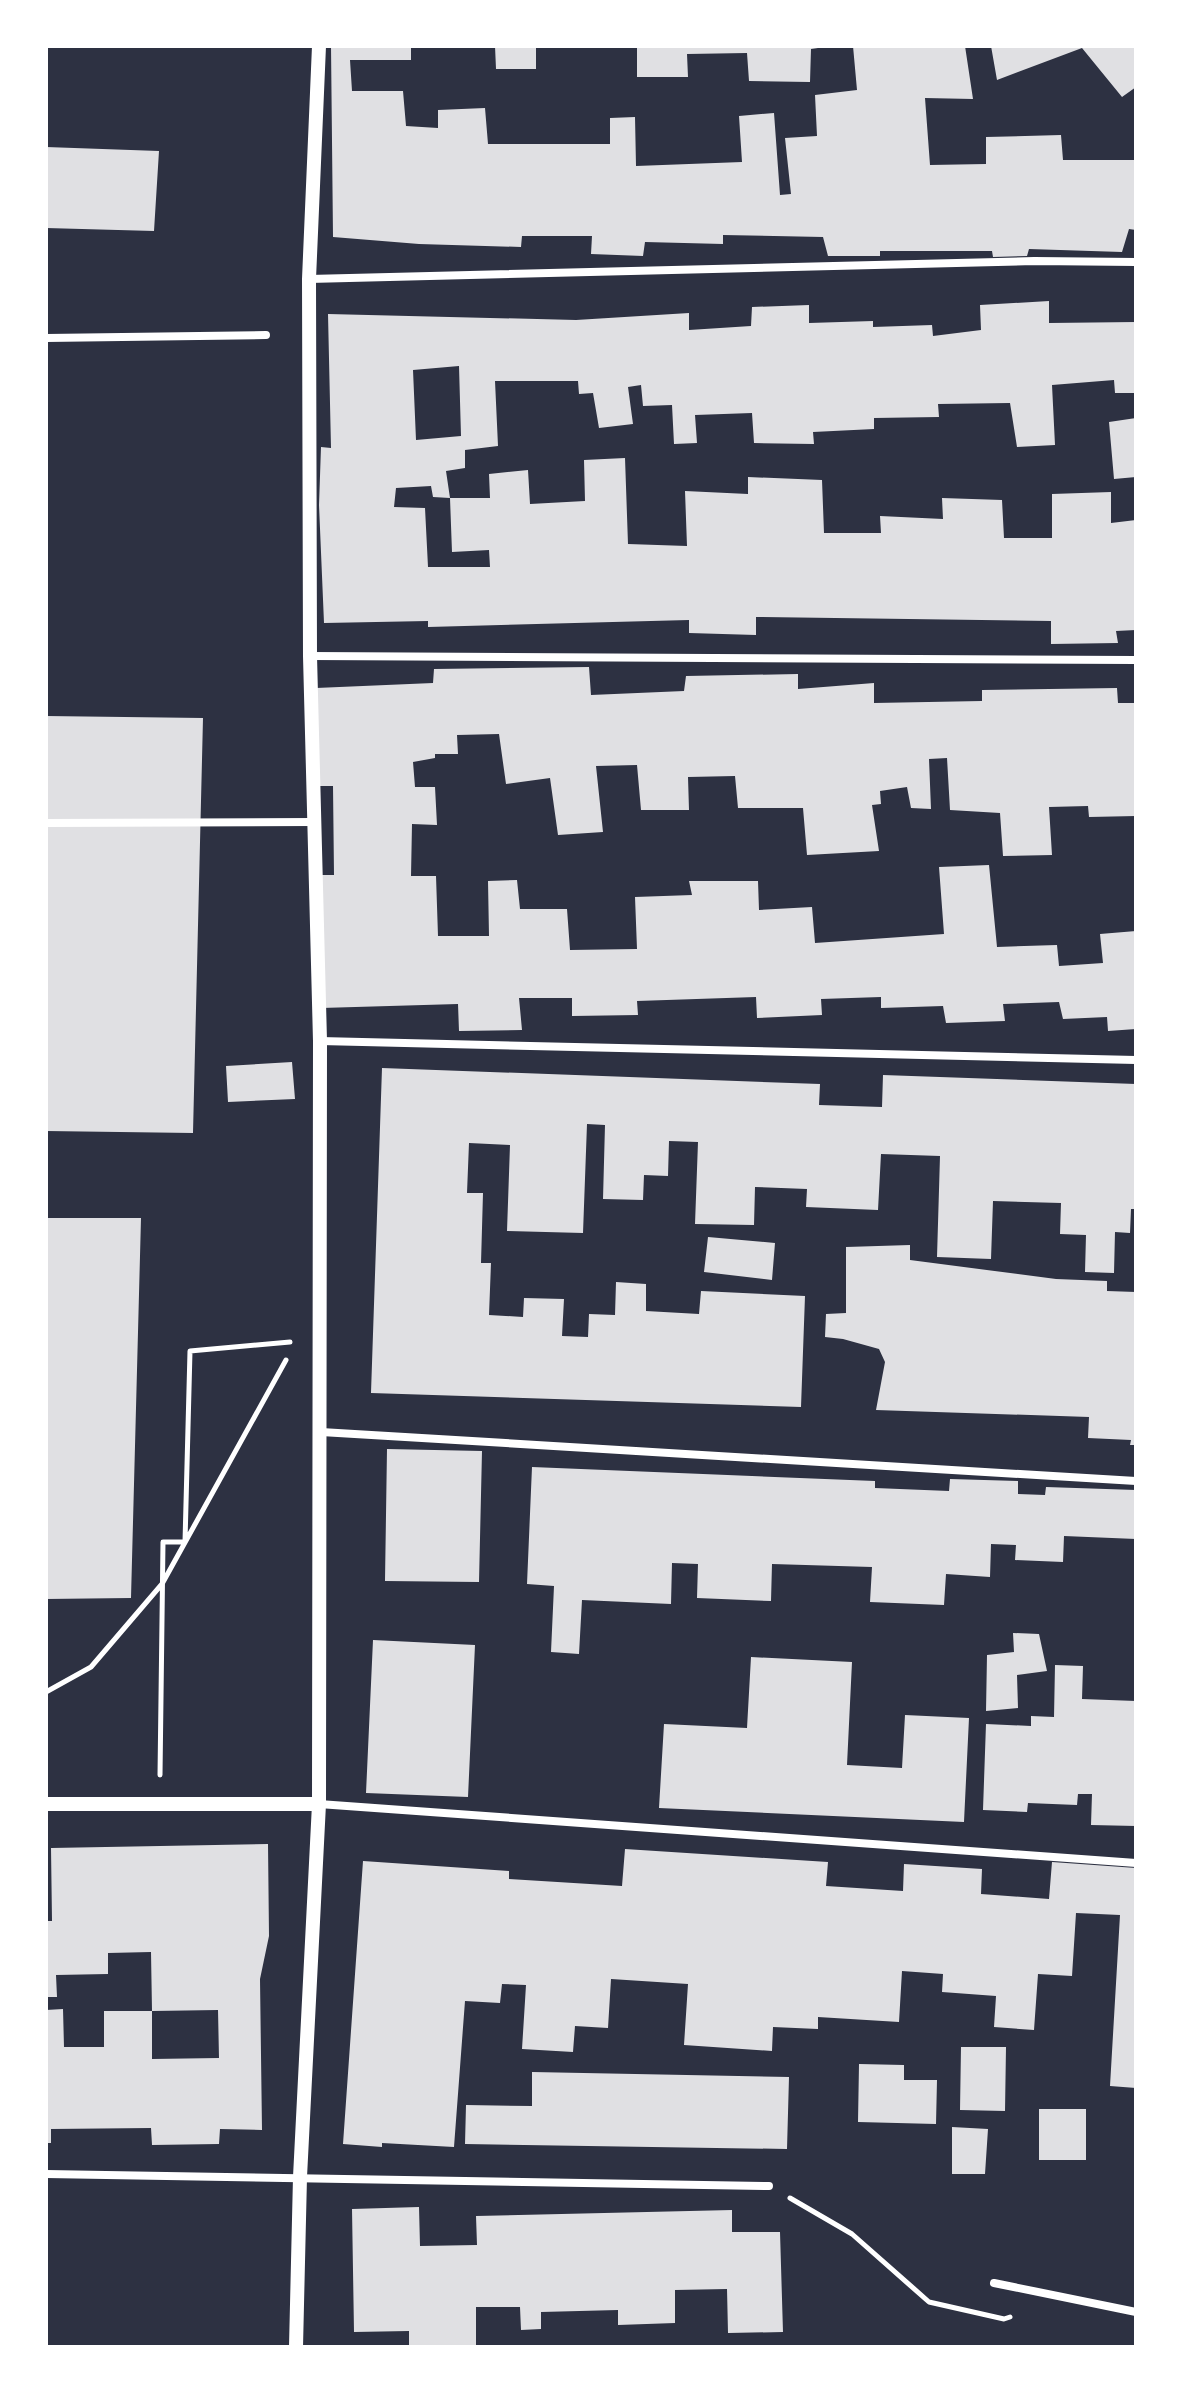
<svg xmlns="http://www.w3.org/2000/svg" width="1182" height="2393" viewBox="0 0 1182 2393" font-family="'Work Sans',sans-serif">
<style>
.building{fill:#e0e0e3;fill-rule:evenodd}
.lines{fill:none;stroke-linecap:round;stroke-linejoin:round}
.path{stroke:#fff;stroke-width:5}
.minor{stroke:#fff;stroke-width:8}
.tertiary{stroke:#fff;stroke-width:14}
</style>
<rect width="100%" height="100%" fill="#2d3142"/>
<path class="building" d="M 331,46 L 411,46 L 411,60 L 350,60 L 352,91 L 403,91 L 406,126 L 438,128 L 438,110 L 485,108 L 488,144 L 610,144 L 610,118 L 635,117 L 636,166 L 742,162 L 739,116 L 774,113 L 780,195 L 791,194 L 785,138 L 817,136 L 815,95 L 857,90 L 853,46 L 965,46 L 973,99 L 925,98 L 930,165 L 986,164 L 986,137 L 1061,135 L 1063,160 L 1136,160 L 1136,230 L 1129,229 L 1122,252 L 1029,249 L 1027,256 L 993,257 L 992,251 L 880,251 L 880,256 L 828,256 L 823,237 L 723,235 L 723,244 L 645,242 L 643,256 L 591,254 L 592,236 L 522,236 L 521,247 L 419,244 L 333,237 Z
M 495,46 L 536,46 L 536,69 L 496,69 Z
M 637,46 L 818,46 L 818,48 L 811,49 L 810,82 L 749,81 L 747,53 L 687,54 L 688,77 L 637,77 Z
M 991,46 L 1136,46 L 1136,87 L 1122,97 L 1082,48 L 997,80 Z
M 46,147 L 159,151 L 154,231 L 46,228 Z
M 1049,301 L 1049,323 L 1136,322 L 1136,393 L 1115,393 L 1114,380 L 1052,385 L 1055,445 L 1017,447 L 1010,403 L 938,404 L 939,417 L 874,418 L 874,429 L 813,432 L 814,444 L 754,443 L 752,413 L 695,415 L 697,443 L 674,444 L 672,405 L 643,406 L 641,385 L 628,387 L 633,424 L 599,428 L 593,393 L 579,394 L 578,381 L 495,381 L 498,446 L 465,450 L 465,468 L 446,471 L 450,498 L 433,497 L 431,486 L 396,488 L 394,507 L 425,508 L 428,567 L 490,567 L 489,550 L 452,552 L 450,498 L 490,498 L 489,474 L 528,470 L 530,504 L 585,501 L 584,460 L 625,458 L 628,544 L 687,546 L 685,491 L 748,494 L 748,477 L 822,480 L 824,533 L 881,533 L 880,516 L 943,519 L 942,498 L 1002,500 L 1004,538 L 1052,538 L 1052,494 L 1111,492 L 1111,523 L 1136,520 L 1136,630 L 1116,631 L 1118,643 L 1051,644 L 1051,621 L 756,617 L 756,635 L 689,633 L 689,620 L 428,627 L 428,621 L 324,623 L 319,505 L 321,447 L 331,448 L 328,314 L 576,320 L 689,313 L 689,330 L 751,326 L 752,307 L 809,305 L 809,323 L 873,321 L 873,327 L 932,325 L 933,336 L 981,330 L 980,305 ZM 459,366 L 461,436 L 416,440 L 413,370 Z
M 1136,418 L 1136,477 L 1114,479 L 1109,422 Z
M 589,667 L 591,695 L 684,691 L 686,676 L 798,674 L 798,689 L 874,683 L 874,703 L 982,701 L 982,690 L 1117,688 L 1118,703 L 1136,703 L 1136,816 L 1089,817 L 1088,806 L 1049,807 L 1052,855 L 1003,856 L 1000,813 L 950,810 L 947,758 L 929,759 L 931,809 L 911,808 L 907,787 L 880,791 L 881,804 L 872,805 L 879,851 L 807,855 L 803,808 L 738,808 L 735,776 L 688,777 L 689,810 L 641,810 L 637,765 L 596,766 L 603,832 L 558,835 L 550,778 L 506,784 L 499,734 L 457,735 L 458,754 L 435,754 L 435,758 L 413,762 L 415,787 L 435,787 L 437,825 L 412,824 L 411,876 L 436,876 L 438,936 L 489,936 L 488,881 L 517,880 L 520,909 L 567,909 L 570,950 L 637,949 L 635,897 L 692,895 L 689,881 L 758,881 L 759,910 L 812,907 L 815,943 L 944,934 L 939,867 L 989,865 L 997,947 L 1057,945 L 1059,966 L 1103,963 L 1100,934 L 1136,931 L 1136,1029 L 1108,1031 L 1107,1017 L 1063,1019 L 1059,1002 L 1003,1004 L 1005,1021 L 946,1023 L 943,1006 L 881,1008 L 881,997 L 821,999 L 822,1015 L 757,1018 L 756,997 L 637,1001 L 638,1015 L 572,1016 L 572,998 L 519,998 L 522,1030 L 459,1031 L 458,1004 L 321,1008 L 321,875 L 334,875 L 333,786 L 318,786 L 316,688 L 433,683 L 434,669 Z
M 46,716 L 203,718 L 193,1133 L 46,1131 Z
M 292,1062 L 295,1099 L 228,1102 L 226,1066 Z
M 382,1068 L 820,1084 L 819,1105 L 882,1107 L 883,1075 L 1136,1084 L 1136,1209 L 1131,1209 L 1130,1233 L 1115,1232 L 1114,1273 L 1085,1272 L 1086,1235 L 1060,1234 L 1061,1203 L 993,1201 L 991,1259 L 937,1257 L 940,1156 L 881,1154 L 878,1210 L 806,1207 L 807,1189 L 755,1187 L 754,1225 L 695,1224 L 698,1142 L 669,1141 L 668,1176 L 644,1175 L 643,1200 L 603,1199 L 605,1125 L 587,1124 L 583,1233 L 507,1231 L 510,1145 L 469,1143 L 467,1193 L 483,1193 L 481,1263 L 491,1263 L 489,1315 L 523,1317 L 524,1298 L 564,1299 L 562,1336 L 588,1337 L 589,1314 L 615,1315 L 616,1282 L 646,1284 L 646,1311 L 699,1314 L 701,1291 L 805,1296 L 801,1407 L 371,1393 Z
M 46,1218 L 141,1218 L 131,1598 L 46,1599 Z
M 708,1237 L 775,1243 L 772,1280 L 704,1272 Z
M 910,1245 L 910,1260 L 1056,1279 L 1107,1281 L 1107,1291 L 1136,1292 L 1136,1445 L 1130,1445 L 1131,1440 L 1088,1438 L 1089,1417 L 876,1410 L 885,1362 L 879,1349 L 843,1339 L 825,1337 L 826,1314 L 846,1313 L 846,1247 Z
M 387,1449 L 482,1451 L 479,1582 L 385,1581 Z
M 532,1467 L 875,1481 L 875,1488 L 949,1491 L 950,1479 L 1018,1481 L 1018,1494 L 1045,1495 L 1046,1487 L 1136,1490 L 1136,1539 L 1064,1536 L 1063,1562 L 1015,1560 L 1016,1545 L 991,1544 L 990,1577 L 946,1574 L 944,1605 L 870,1602 L 872,1567 L 772,1564 L 771,1601 L 697,1598 L 698,1564 L 672,1563 L 671,1604 L 582,1600 L 579,1654 L 551,1652 L 554,1586 L 527,1584 Z
M 1013,1633 L 1039,1634 L 1047,1671 L 1017,1675 L 1018,1708 L 986,1711 L 987,1655 L 1014,1652 Z
M 373,1640 L 475,1645 L 468,1797 L 366,1793 Z
M 751,1657 L 852,1662 L 847,1765 L 902,1768 L 905,1715 L 969,1718 L 964,1822 L 659,1808 L 664,1724 L 747,1728 Z
M 1055,1665 L 1083,1666 L 1082,1699 L 1136,1701 L 1136,1826 L 1091,1825 L 1092,1794 L 1078,1794 L 1077,1805 L 1028,1803 L 1027,1812 L 983,1810 L 986,1724 L 1031,1726 L 1031,1716 L 1054,1717 Z
M 268,1844 L 269,1936 L 260,1979 L 262,2130 L 220,2129 L 219,2144 L 152,2145 L 151,2128 L 51,2129 L 51,2143 L 46,2143 L 46,2010 L 63,2009 L 64,2047 L 104,2047 L 104,2011 L 152,2011 L 152,2059 L 219,2058 L 218,2010 L 152,2011 L 151,1952 L 108,1953 L 108,1974 L 56,1975 L 57,1997 L 46,1997 L 46,1921 L 52,1921 L 51,1848 Z
M 625,1849 L 828,1862 L 826,1886 L 903,1891 L 904,1864 L 982,1869 L 981,1894 L 1049,1899 L 1052,1862 L 1136,1868 L 1136,2088 L 1110,2086 L 1120,1915 L 1076,1913 L 1072,1976 L 1038,1974 L 1034,2030 L 994,2027 L 996,1996 L 942,1992 L 943,1974 L 902,1971 L 899,2022 L 818,2017 L 818,2029 L 773,2027 L 772,2051 L 684,2045 L 688,1984 L 611,1979 L 608,2028 L 575,2026 L 573,2052 L 522,2049 L 526,1985 L 502,1984 L 500,2003 L 465,2001 L 454,2147 L 382,2143 L 382,2147 L 343,2144 L 363,1861 L 509,1871 L 509,1879 L 622,1886 Z
M 961,2047 L 1006,2047 L 1005,2111 L 960,2110 Z
M 859,2064 L 904,2065 L 904,2080 L 937,2080 L 936,2124 L 858,2122 Z
M 532,2072 L 789,2077 L 787,2149 L 465,2144 L 466,2105 L 532,2106 Z
M 1039,2109 L 1086,2109 L 1086,2160 L 1039,2160 Z
M 952,2127 L 988,2129 L 985,2174 L 952,2174 Z
M 419,2207 L 420,2246 L 477,2245 L 476,2216 L 732,2210 L 732,2232 L 780,2232 L 783,2332 L 728,2333 L 727,2289 L 675,2290 L 675,2323 L 618,2325 L 618,2310 L 541,2312 L 541,2329 L 521,2330 L 520,2307 L 476,2307 L 476,2347 L 409,2347 L 409,2331 L 354,2332 L 352,2209 Z"/>
<g class="lines">
<path class="path" d="M 46,1692 L 91,1667 L 162,1584 L 286,1360
M 160,1775 L 163,1542 L 185,1542 L 190,1351 L 290,1342
M 790,2198 L 852,2234 L 929,2302 L 1004,2319 L 1010,2317"/>
<path class="minor" d="M 309,279 L 1034,261 L 1136,262
M 46,338 L 266,335
M 310,656 L 1136,660
M 46,823 L 314,822
M 320,1041 L 1136,1060
M 321,1432 L 1136,1481
M 319,1804 L 1136,1863
M 46,2174 L 769,2186
M 994,2283 L 1136,2312"/>
<path class="tertiary" d="M 46,1804 L 319,1804
M 296,2347 L 300,2177 L 319,1804 L 320,1041 L 310,656 L 309,279 L 319,46"/>
</g>
<rect width="1182" height="2393" fill="none" stroke="#ffffff" stroke-width="96"/>
</svg>
